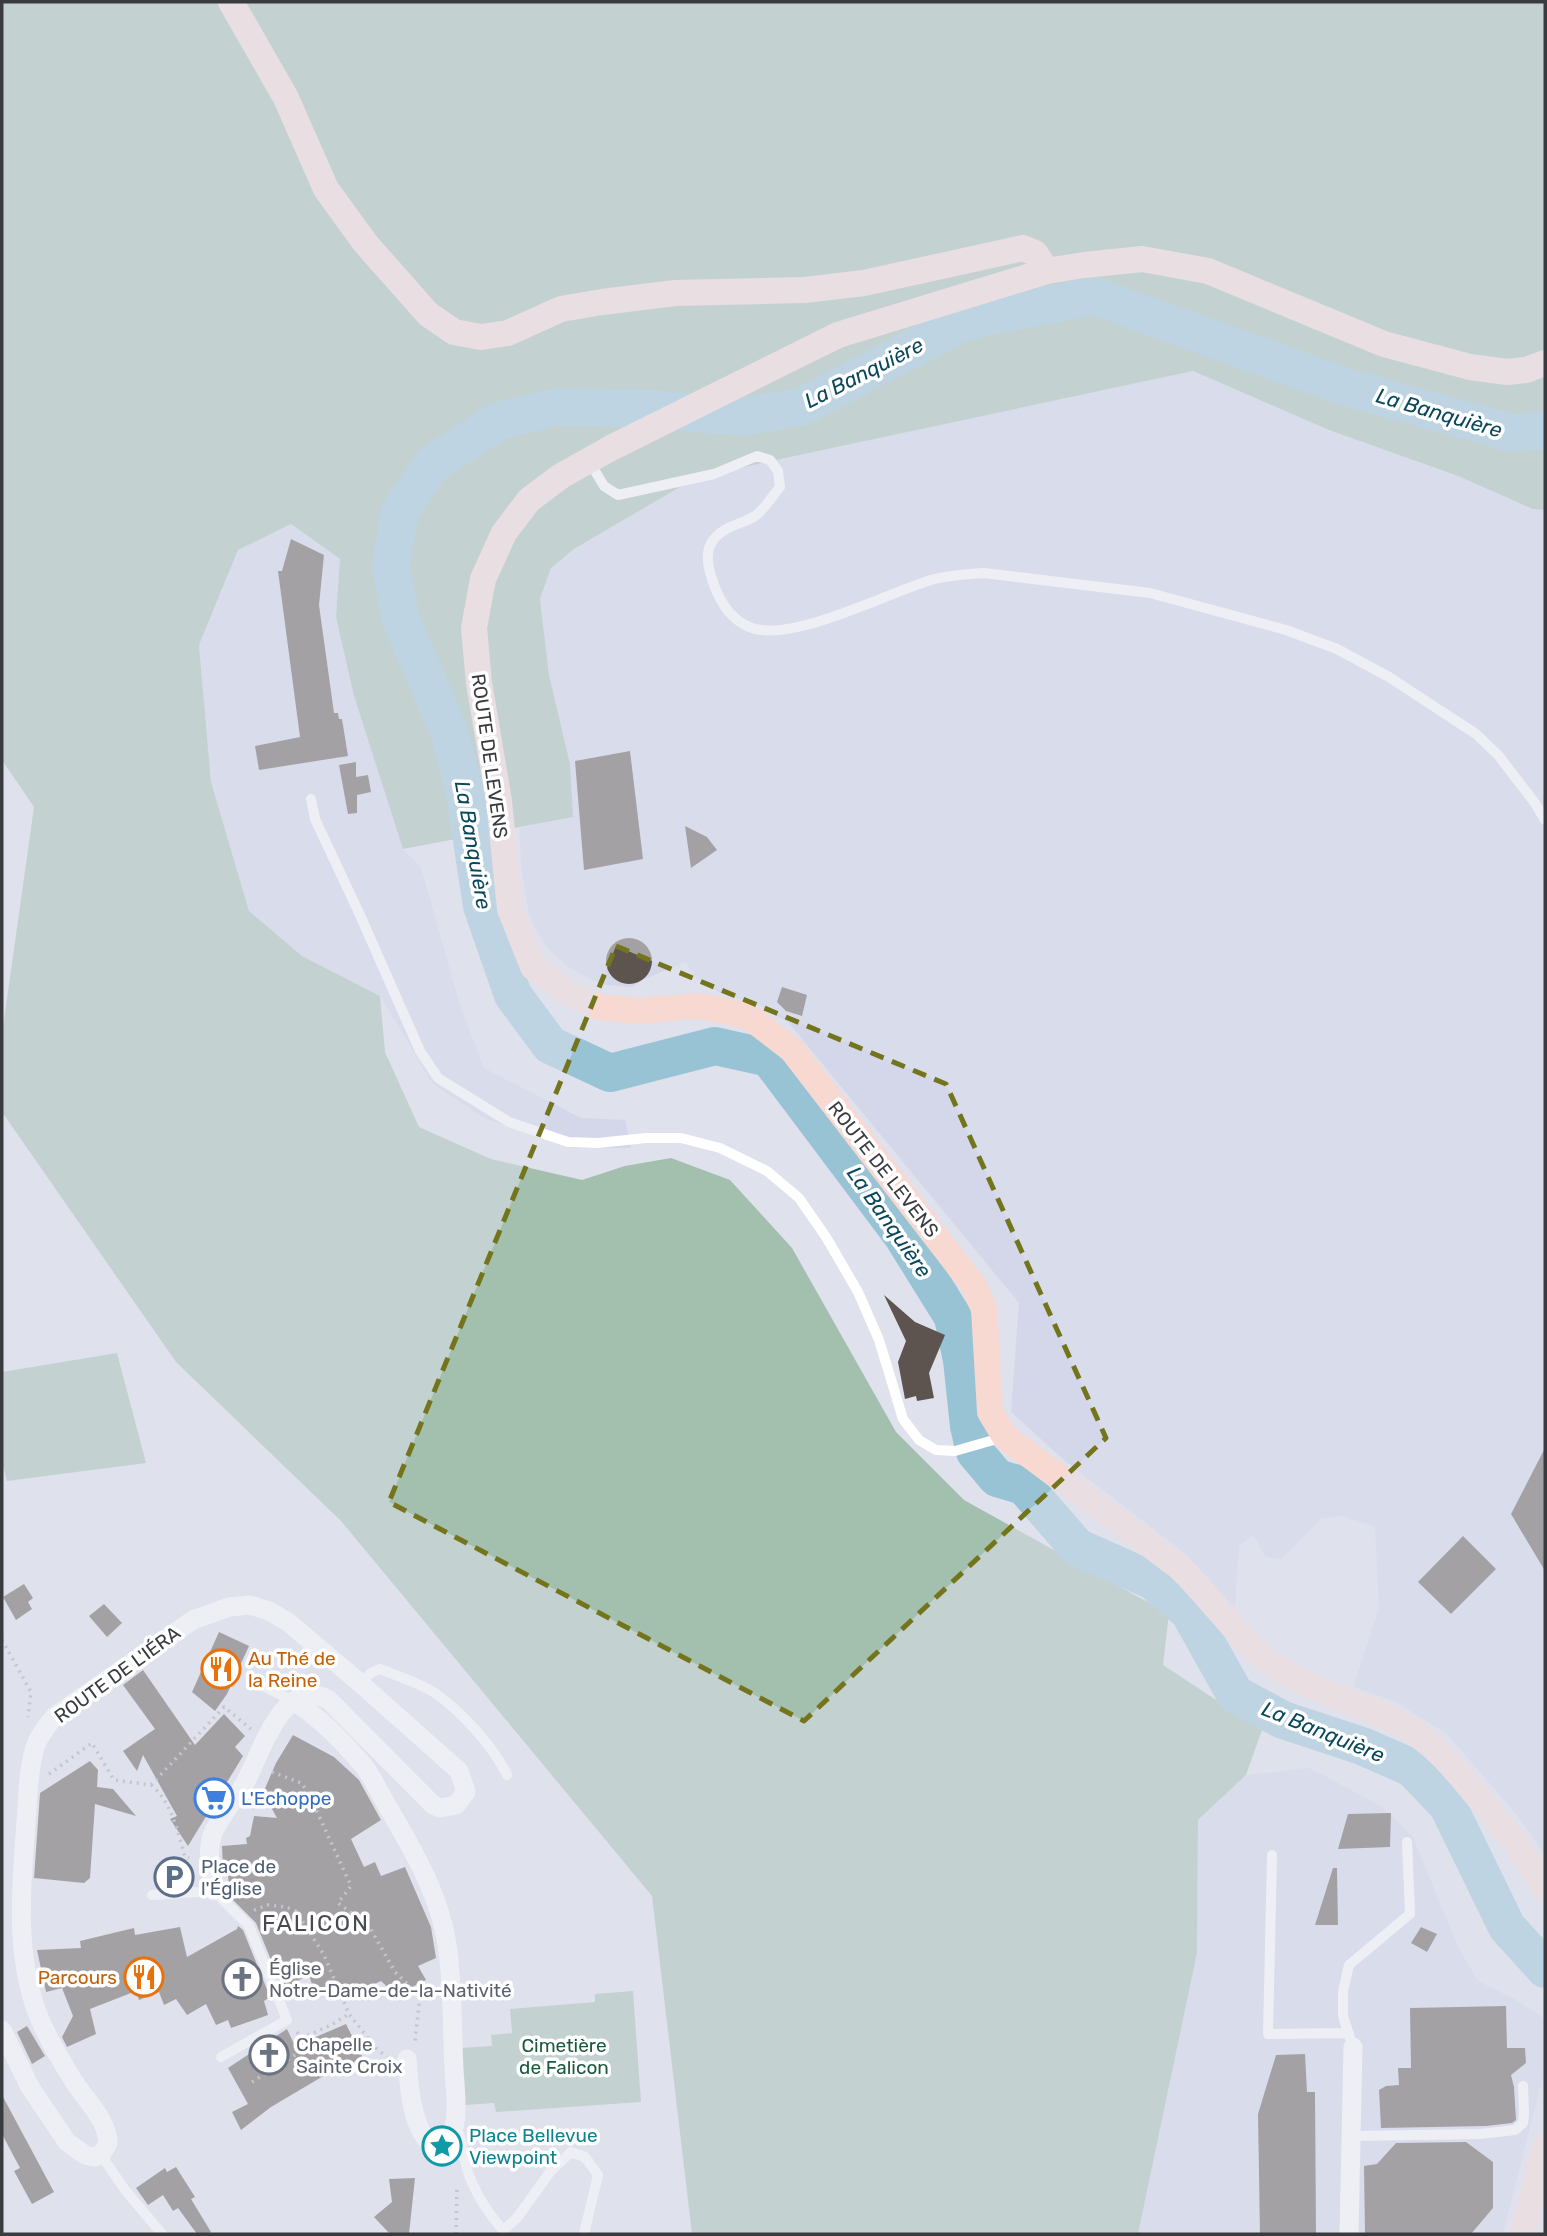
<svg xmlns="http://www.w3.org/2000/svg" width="1547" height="2236" viewBox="0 0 1547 2236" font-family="Rubik,sans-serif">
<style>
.built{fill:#d3d7e9}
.green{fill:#a3bfae}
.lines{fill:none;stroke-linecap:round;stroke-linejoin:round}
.river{stroke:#97c3d5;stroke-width:38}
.building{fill:#5d534f}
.path{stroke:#a2a4ac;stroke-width:3.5;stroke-dasharray:2 5;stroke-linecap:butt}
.lane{stroke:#fff;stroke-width:10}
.street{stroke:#fff;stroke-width:19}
.secondary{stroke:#f7d9d2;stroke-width:26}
.marked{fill:none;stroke:#73741b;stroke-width:5;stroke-dasharray:14 9;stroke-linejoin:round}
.labels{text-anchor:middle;stroke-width:7;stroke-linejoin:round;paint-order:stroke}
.street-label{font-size:19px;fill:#3a3b3f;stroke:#fff}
.food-label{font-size:19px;fill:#c56008;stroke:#fff;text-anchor:start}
.shop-label{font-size:19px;fill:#366cbe;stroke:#fff;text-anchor:start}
.service-label{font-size:19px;fill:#4e5e75;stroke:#fff;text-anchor:start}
.worship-label{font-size:19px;fill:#5b616d;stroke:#fff;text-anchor:start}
.park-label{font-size:19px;fill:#195a3c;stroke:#fff}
.culture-label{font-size:19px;fill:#0d838f;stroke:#fff;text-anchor:start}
.water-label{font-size:21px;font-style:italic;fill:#0a475b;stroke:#fff}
.quarter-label{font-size:23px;letter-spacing:2px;fill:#484a53;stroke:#fff}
</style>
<rect width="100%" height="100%" fill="#dfe1ec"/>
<path class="built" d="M 1193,371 L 1329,430 L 1458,476 L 1533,509 L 1545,510 L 1545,1855 L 1517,1815 L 1447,1734 L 1394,1701 L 1353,1687 L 1379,1608 L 1375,1526 L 1341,1516 L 1321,1519 L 1282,1559 L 1266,1557 L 1253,1535 L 1239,1546 L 1235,1607 L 1216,1592 L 1187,1555 L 1064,1460 L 1011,1412 L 1019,1303 L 788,1022 L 753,1002 L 721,993 L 695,977 L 686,962 L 642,980 L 632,987 L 599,984 L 567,966 L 548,948 L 535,929 L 529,914 L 522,874 L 519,829 L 549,819 L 549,675 L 540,599 L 551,568 L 574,549 L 697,477 Z
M 291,524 L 340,559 L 336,617 L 403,849 L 421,867 L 459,1002 L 484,1068 L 581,1118 L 625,1120 L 631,1148 L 570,1148 L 484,1118 L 432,1083 L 380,996 L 302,956 L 249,911 L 211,782 L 199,645 L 238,550 Z
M 1310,1768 L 1381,1806 L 1413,1837 L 1458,1947 L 1478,1981 L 1516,2000 L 1542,2017 L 1545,2023 L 1545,2068 L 1503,2234 L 1138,2234 L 1197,1953 L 1198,1820 L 1246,1775 Z"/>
<path class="green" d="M 2,2 L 1545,2 L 1545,510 L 1533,509 L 1458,476 L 1329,430 L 1193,371 L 697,477 L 574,549 L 551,568 L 540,599 L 549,675 L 570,764 L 573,817 L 403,849 L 354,696 L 336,617 L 340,559 L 291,524 L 238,550 L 199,645 L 211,782 L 249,911 L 302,956 L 380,996 L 385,1052 L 419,1127 L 491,1159 L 582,1180 L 625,1166 L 671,1158 L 730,1180 L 792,1248 L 896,1432 L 964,1500 L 1169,1614 L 1163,1665 L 1262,1730 L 1246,1775 L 1198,1820 L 1197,1953 L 1138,2234 L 692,2234 L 652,1896 L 341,1521 L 176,1362 L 2,1112 L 2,1034 L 34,807 L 2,760 Z
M 117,1353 L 146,1463 L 7,1481 L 2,1462 L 2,1372 Z
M 633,1991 L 641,2102 L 496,2112 L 494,2103 L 465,2105 L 461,2048 L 492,2046 L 491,2035 L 512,2033 L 510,2009 L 595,2002 L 595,1994 Z"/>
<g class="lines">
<path class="river" d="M 1545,430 L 1512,433 L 1349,388 L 1094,296 L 965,321 L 801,407 L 741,417 L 650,409 L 557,407 L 498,421 L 432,464 L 400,511 L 391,564 L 400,618 L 448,729 L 464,788 L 482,906 L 513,995 L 550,1045 L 610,1073 L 715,1046 L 769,1058 L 902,1235 L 953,1317 L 962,1360 L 969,1426 L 975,1452 L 997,1478 L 1024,1486 L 1077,1547 L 1153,1581 L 1189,1612 L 1235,1694 L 1283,1720 L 1362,1746 L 1412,1768 L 1448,1806 L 1507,1927 L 1545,1969"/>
</g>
<path class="building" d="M 291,539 L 324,555 L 319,605 L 334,713 L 338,713 L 339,719 L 342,719 L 348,756 L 259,770 L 255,746 L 300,737 L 278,571 L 282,571 Z
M 630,751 L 643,859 L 584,870 L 575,761 Z
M 356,762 L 356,777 L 368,775 L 371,792 L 357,795 L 357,813 L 348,814 L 339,765 Z
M 685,826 L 707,837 L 717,850 L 691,868 Z
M606 961a23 23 0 1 1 46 0a23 23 0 1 1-46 0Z
M 782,987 L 807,995 L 802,1016 L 786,1011 L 777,1002 Z
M 884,1295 L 915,1322 L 945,1335 L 929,1373 L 934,1398 L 917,1401 L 916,1396 L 905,1399 L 898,1362 L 906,1341 Z
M 1545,1448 L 1545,1571 L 1511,1514 Z
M 1463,1536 L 1496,1569 L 1451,1614 L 1418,1582 Z
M 24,1584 L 33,1598 L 28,1602 L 32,1609 L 16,1620 L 3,1597 Z
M 104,1604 L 122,1623 L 107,1637 L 89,1616 Z
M 219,1632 L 249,1646 L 227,1694 L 215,1711 L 192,1692 Z
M 143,1670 L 195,1745 L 224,1714 L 245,1736 L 235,1747 L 243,1756 L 188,1846 L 170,1819 L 177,1816 L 143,1755 L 137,1771 L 123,1751 L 155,1729 L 123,1685 Z
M 293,1735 L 334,1757 L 359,1780 L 381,1820 L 351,1839 L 364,1867 L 375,1862 L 381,1876 L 405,1867 L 431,1927 L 436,1958 L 418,1966 L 426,1980 L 396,1995 L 381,1981 L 351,1995 L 346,1986 L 315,1996 L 309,1974 L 283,1990 L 256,1923 L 231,1898 L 227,1869 L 223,1869 L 222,1846 L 247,1844 L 246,1838 L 250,1836 L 254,1816 L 277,1818 L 263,1793 L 276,1763 Z
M 90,1761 L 98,1770 L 97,1787 L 113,1789 L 136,1816 L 95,1804 L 90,1878 L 84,1883 L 34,1878 L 40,1793 Z
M 1391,1813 L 1390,1847 L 1338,1849 L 1348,1814 Z
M 1333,1868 L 1337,1868 L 1338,1925 L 1315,1925 Z
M 238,1926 L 243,1930 L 270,1997 L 264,2001 L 268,2015 L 231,2028 L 228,2020 L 216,2025 L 206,2004 L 187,2015 L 176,1999 L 164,2005 L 159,1992 L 139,2000 L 136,1991 L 90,2009 L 96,2034 L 67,2047 L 62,2037 L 73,2016 L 62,1988 L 46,1992 L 37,1950 L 81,1948 L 80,1941 L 134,1928 L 135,1935 L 180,1927 L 187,1957 L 237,1929 Z
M 1421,1927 L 1437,1934 L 1427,1952 L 1411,1943 Z
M 1506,2006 L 1507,2048 L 1525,2048 L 1526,2063 L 1511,2075 L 1514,2087 L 1516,2120 L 1512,2123 L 1486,2126 L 1381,2128 L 1379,2090 L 1386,2086 L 1399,2085 L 1398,2068 L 1411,2068 L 1410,2008 Z
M 346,2024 L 363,2058 L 325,2075 L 271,2107 L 241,2130 L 232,2112 L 248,2104 L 228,2068 L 287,2029 L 295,2046 Z
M 27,2026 L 45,2056 L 32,2064 L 17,2032 Z
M 1305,2054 L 1307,2092 L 1315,2092 L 1316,2234 L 1260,2234 L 1258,2114 L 1276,2055 Z
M 2,2095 L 54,2192 L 32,2204 L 14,2171 L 20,2168 L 2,2134 Z
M 1466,2142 L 1493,2162 L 1493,2208 L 1471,2234 L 1365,2234 L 1364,2166 L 1377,2164 L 1396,2143 Z
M 176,2167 L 195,2197 L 191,2199 L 211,2232 L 208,2234 L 197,2234 L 178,2208 L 173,2211 L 163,2195 L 148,2205 L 136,2188 L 165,2168 L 167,2172 Z
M 415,2178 L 409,2234 L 390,2234 L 374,2217 L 392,2202 L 389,2179 Z"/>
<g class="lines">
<path class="path" d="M 2,1640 L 31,1692 L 28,1717
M 272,1772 L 301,1783 L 308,1792 L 351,1886 L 338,1903 L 369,1926 L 395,1972 L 420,1996 L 415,2041
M 49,1774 L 92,1743 L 114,1780 L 151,1785
M 151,1785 L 224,1707 L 251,1729
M 151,1785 C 172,1802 178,1833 185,1857 L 189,1858
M 254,1910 L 268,1905 L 286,1907 L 296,1911 L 324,1955 L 349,2014 L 376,2048 L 388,2058
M 297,2032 L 302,2038 L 331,2025 L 349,2014
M 252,2082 L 303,2050 L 302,2038
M 456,2234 L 457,2187"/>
<path class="lane" d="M 589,461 L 604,486 L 618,495 L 714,474 L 757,456 L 770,460 L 778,471 L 780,487 C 772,496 765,509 755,516 C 741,525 725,525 714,539 C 703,552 709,571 714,585 C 721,604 732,621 752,628 C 794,642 887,593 931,580 C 949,575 966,574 984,573 L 1150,593 L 1286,630 L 1337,649 L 1389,677 L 1476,734 L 1498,755 L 1535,803 L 1545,820
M 311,799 L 315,819 L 360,915 L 420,1051 L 438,1078 L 509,1122 L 568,1142 L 598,1143 L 646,1138 L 681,1138 L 720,1148 L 767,1171 L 799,1198 L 826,1237 L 858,1292 L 879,1340 L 903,1419 L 919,1440 L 936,1450 L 955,1451 L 1004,1437
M 360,1683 L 371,1673 L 380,1669 C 398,1676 419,1683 435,1693 C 461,1711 493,1746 507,1775
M 261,1685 L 293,1701
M 1272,1855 L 1268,2034 L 1349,2033
M 152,1895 L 214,1891 L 249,1926 L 287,2020 L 221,2057
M 1350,2038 L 1343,2016 L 1343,1991 L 1349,1965 L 1410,1914 L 1407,1842
M 456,2127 C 464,2141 462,2154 467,2169 C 474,2191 488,2213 503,2230 L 517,2218 L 550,2172 L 571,2152 L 585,2157 L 598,2175 L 584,2234
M 1351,2136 L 1480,2134 L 1515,2130 L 1523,2123 L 1524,2114 L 1523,2086
M 101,2155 L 125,2190 L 162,2234"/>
<path class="street" d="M 293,1701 C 320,1717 343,1742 363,1765 C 372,1776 378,1790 385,1802 C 412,1848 442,1898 448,1952 C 453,1990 452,2030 454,2069 C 455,2092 463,2135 440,2148 C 411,2140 409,2084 407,2059
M 2,2030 L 30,2087 L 67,2142 L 85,2155 L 94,2157 L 101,2155 L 108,2143 C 107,2119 87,2102 75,2083 C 63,2064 50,2043 41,2022 C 14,1960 21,1888 26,1822 C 28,1797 28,1771 35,1747 C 39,1735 47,1726 55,1716 L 193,1620 L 229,1607 L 250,1605 L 269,1611 L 288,1622 L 360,1683 L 459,1771 L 466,1792 L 456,1805 L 440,1808 L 433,1805 L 329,1700 C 283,1674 261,1754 245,1783 C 235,1799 221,1815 213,1833 C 206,1852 211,1872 214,1891
M 1349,2234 L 1353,2047"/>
<path class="secondary" d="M 231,2 L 286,98 L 326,189 L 366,244 L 428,314 L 454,332 L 481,337 L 508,333 L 561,309 L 602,302 L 675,293 L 805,290 L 864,283 L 1023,248 L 1035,253 L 1047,271
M 1545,363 L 1526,370 L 1507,372 L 1470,367 L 1384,344 L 1208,271 L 1142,259 L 1084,265 L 1047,271 L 838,335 L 611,448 L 561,476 L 529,500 L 504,533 L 483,579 L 474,628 L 479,683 L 499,801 L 510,909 L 533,967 L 570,994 L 600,1007 L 637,1011 L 699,1006 L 748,1016 L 792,1050 L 974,1286 L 984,1309 L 990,1412 L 1005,1437 L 1178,1566 C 1211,1597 1237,1638 1274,1665 C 1312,1693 1358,1701 1399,1723 C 1433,1741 1455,1769 1479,1798 C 1505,1829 1525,1854 1545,1888
M 1522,2234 L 1545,2147"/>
</g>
<path d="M0 0H1547V2236H0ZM 616,946 L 946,1084 L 1106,1438 L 804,1721 L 389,1502 Z" fill="#dfe1ec" fill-opacity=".55" fill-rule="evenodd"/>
<path class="marked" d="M 616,946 L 946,1084 L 1106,1438 L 804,1721 L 389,1502 Z"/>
<defs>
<g id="restaurant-ring" transform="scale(2.0125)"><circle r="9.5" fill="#fff" stroke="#e8710a" stroke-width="1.5"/><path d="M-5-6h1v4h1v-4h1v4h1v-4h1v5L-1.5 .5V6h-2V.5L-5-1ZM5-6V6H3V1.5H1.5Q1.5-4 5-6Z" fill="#e8710a"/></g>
<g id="supermarket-ring" transform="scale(2.0125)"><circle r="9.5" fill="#fff" stroke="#3f7fe0" stroke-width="1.5"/><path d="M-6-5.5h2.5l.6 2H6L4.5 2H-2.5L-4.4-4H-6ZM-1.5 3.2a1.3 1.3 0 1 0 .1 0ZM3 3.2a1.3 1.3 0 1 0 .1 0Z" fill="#3f7fe0"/></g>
<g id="parking-ring" transform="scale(2.0125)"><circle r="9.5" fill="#fff" stroke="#5c6f8a" stroke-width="1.5"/><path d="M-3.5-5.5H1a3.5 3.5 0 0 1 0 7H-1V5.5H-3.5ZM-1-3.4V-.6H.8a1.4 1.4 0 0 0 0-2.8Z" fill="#5c6f8a"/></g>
<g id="church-ring" transform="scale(2.0125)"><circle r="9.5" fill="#fff" stroke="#6b7280" stroke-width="1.5"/><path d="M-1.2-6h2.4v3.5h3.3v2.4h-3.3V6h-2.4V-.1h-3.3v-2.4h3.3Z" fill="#6b7280"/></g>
<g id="sight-ring" transform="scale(2.0125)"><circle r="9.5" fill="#fff" stroke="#0f9aa8" stroke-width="1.5"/><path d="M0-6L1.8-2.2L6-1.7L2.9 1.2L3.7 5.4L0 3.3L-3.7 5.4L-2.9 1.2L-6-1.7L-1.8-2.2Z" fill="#0f9aa8"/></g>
</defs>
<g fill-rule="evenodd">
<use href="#restaurant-ring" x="221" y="1669"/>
<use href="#supermarket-ring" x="214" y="1798"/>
<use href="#parking-ring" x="174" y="1877"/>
<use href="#restaurant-ring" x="144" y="1977"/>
<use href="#church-ring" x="242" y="1979"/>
<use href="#church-ring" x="269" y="2055"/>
<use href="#sight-ring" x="442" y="2146"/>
</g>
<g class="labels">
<g class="street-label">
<text transform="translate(490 756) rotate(82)" y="7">ROUTE DE LEVENS</text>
<text transform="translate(884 1169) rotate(52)" y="7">ROUTE DE LEVENS</text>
<text transform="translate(117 1674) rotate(-36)" y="7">ROUTE DE L'IÉRA</text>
</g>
<g class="food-label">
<text x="248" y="1665">Au Thé de<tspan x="248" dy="22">la Reine</tspan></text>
<text x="117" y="1984" text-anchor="end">Parcours</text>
</g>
<g class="shop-label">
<text x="241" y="1805">L'Echoppe</text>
</g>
<g class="service-label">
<text x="201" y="1873">Place de<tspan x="201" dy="22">l'Église</tspan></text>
</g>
<g class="worship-label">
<text x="269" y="1975">Église<tspan x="269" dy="22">Notre-Dame-de-la-Nativité</tspan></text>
<text x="296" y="2051">Chapelle<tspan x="296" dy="22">Sainte Croix</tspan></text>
</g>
<g class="park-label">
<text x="564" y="2052">Cimetière<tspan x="564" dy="22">de Falicon</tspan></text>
</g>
<g class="culture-label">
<text x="469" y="2142">Place Bellevue<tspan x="469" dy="22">Viewpoint</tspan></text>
</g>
<g class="water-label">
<text transform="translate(864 373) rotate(-27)" y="7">La Banquière</text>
<text transform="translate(1439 413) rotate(16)" y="7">La Banquière</text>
<text transform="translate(473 845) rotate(80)" y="7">La Banquière</text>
<text transform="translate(889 1222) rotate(55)" y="7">La Banquière</text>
<text transform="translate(1323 1732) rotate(22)" y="7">La Banquière</text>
</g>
<g class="quarter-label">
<text x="316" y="1931">FALICON</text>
</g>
</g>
<rect width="1547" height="2236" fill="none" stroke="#3a3b3f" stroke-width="7"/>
</svg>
